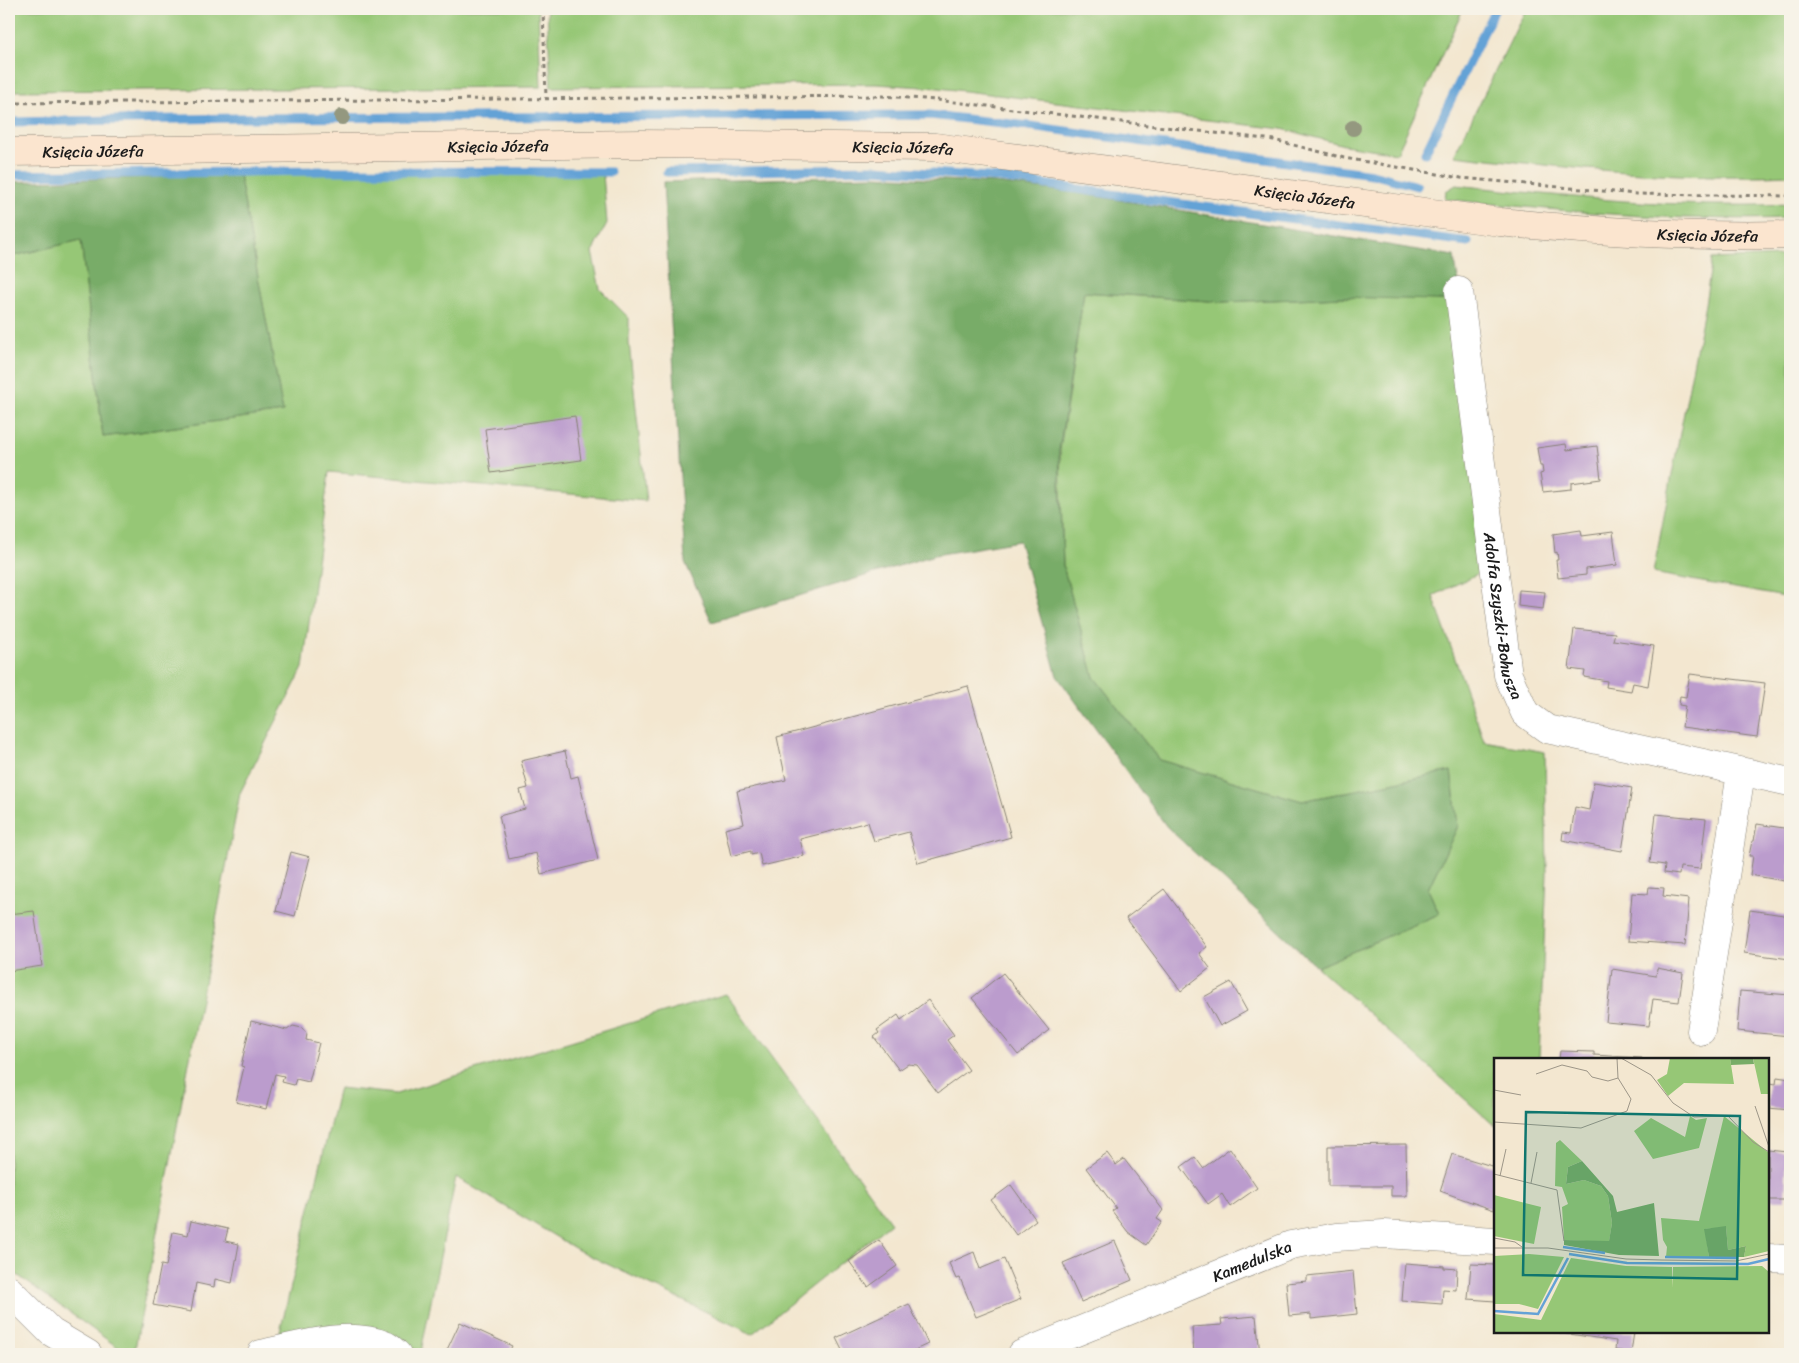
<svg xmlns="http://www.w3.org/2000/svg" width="1799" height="1363" viewBox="0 0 1799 1363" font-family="Sriracha,sans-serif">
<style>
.green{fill:#96c776;stroke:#597249}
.forest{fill:#78ac67;stroke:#4a6442}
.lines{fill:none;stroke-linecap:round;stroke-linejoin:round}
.stream{stroke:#64a2d6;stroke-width:9}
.building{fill:#bb9ccd}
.minor-casing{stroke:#888276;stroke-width:29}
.secondary-casing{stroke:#888276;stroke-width:29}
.path{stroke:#888276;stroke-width:3;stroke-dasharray:4 4;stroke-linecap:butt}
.minor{stroke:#fff;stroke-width:28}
.secondary{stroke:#fbe5cf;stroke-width:28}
.tree{fill:#94987f}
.labels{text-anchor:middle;stroke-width:4.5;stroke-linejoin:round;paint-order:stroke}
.street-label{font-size:16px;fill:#1c1c1c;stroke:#f7f3e8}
.inset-river{fill:none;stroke:#64a2d6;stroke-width:2.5}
.inset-road{fill:none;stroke:#9d9688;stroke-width:1}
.view{fill:#0f766e;fill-opacity:0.15;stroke:#0f766e;stroke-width:2.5}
.inset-edge{fill:none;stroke:#1c1c1c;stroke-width:2.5}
</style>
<rect width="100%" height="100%" fill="#f7f3e8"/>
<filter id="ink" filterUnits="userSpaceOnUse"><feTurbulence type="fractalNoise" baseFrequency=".02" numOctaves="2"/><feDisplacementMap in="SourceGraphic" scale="10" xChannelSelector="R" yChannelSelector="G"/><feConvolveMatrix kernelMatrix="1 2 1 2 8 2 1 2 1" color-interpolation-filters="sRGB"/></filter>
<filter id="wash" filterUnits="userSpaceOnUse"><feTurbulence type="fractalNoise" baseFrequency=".0096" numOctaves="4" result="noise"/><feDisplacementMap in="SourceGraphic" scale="20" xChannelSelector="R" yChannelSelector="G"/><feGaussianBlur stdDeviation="1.12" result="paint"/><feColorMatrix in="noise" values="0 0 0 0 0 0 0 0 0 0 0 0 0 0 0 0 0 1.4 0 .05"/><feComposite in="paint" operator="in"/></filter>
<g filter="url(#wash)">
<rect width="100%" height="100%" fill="#f3e7d0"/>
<path class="green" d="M 9,9 L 538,9 L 541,87 L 9,91 Z
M 547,9 L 1463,9 L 1397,153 L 1344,145 L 1282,129 L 939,88 L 876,84 L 551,87 Z
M 1526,9 L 1790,9 L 1790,175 C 1678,180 1566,168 1454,155 Z
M 239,174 L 603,174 L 607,223 L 592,252 L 600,289 L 629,318 L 629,343 L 646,501 L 329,472 L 303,668 L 240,793 L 134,1354 L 127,1354 L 9,1269 L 9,257 L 81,240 L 103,437 L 283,412 Z
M 1456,185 C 1568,197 1678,209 1790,204 L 1790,218 C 1675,222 1560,211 1445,199 L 1446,191 Z
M 1782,256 L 1790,263 L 1790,598 L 1653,573 L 1705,304 L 1712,259 Z
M 1084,292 L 1223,302 L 1343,297 L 1460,299 L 1483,571 L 1433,596 L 1484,741 L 1545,752 L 1547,874 L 1539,1059 L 1495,1059 L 1495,1126 L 1317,967 L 1439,914 L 1428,889 L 1458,826 L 1451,771 L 1302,801 L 1159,760 L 1094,677 L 1063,566 L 1060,450 Z
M 726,994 L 891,1223 L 752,1334 L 578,1250 L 456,1177 L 421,1352 L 371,1327 L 278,1340 L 339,1088 L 396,1094 Z"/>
<path class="forest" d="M 239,174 L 283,412 L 103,437 L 81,240 L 9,257 L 9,182 Z
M 874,176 L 995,183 L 1077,193 L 1454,256 L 1462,301 L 1343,297 L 1223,302 L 1084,292 L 1059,451 L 1063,566 L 1094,677 L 1159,760 L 1302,801 L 1451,771 L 1458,826 L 1428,889 L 1439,914 L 1317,967 L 1167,827 L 1057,676 L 1019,541 L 935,555 L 712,622 L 685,562 L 663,182 Z"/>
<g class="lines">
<path class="stream" d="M 9,122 L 237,118 L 930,115 L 1030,126 L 1372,174 L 1417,186
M 1425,153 L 1495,9
M 667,172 L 876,169 L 1001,178 L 1166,202 L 1468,242
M 9,175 L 323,171 L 610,172"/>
</g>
<g id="blocks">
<path class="building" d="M 575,416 L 581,460 L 491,473 L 485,429 Z
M 1566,444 L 1567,450 L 1597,446 L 1601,479 L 1571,483 L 1571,489 L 1543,492 L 1540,474 L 1543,473 L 1542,466 L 1540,466 L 1537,448 Z
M 1581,530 L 1582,536 L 1613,532 L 1617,565 L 1586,569 L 1586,575 L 1558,578 L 1556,560 L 1558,560 L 1557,552 L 1555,553 L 1553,534 Z
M 1519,590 L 1545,592 L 1543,609 L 1518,606 Z
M 1574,629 L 1615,633 L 1613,640 L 1654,646 L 1648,686 L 1633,683 L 1631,691 L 1606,687 L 1607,681 L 1584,677 L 1585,671 L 1569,669 Z
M 1690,674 L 1765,683 L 1757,737 L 1682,727 L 1685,706 L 1679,705 L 1680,696 L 1686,697 Z
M 968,686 L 1011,837 L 918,863 L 909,832 L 874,841 L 868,822 L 800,839 L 804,856 L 762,866 L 759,853 L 751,855 L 751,851 L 731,856 L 725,829 L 744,824 L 737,791 L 786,780 L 777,737 Z
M 565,751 L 571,778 L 578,776 L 598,860 L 541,874 L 536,853 L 509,859 L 499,816 L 525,809 L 520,790 L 528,788 L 521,761 Z
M 1594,782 L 1632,788 L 1622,851 L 1562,840 L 1563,832 L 1571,833 L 1575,807 L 1589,810 Z
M 1656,814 L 1706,819 L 1700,869 L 1680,867 L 1679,875 L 1664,873 L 1665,865 L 1650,863 Z
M 1757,824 L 1790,829 L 1790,882 L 1750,875 L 1753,856 L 1749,856 L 1752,841 L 1754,841 Z
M 291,852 L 310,857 L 295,916 L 276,911 Z
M 1649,887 L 1664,888 L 1663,896 L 1689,899 L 1685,945 L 1628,941 L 1632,893 L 1648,894 Z
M 1164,889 L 1207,947 L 1199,953 L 1210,968 L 1181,991 L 1126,918 Z
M 1750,910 L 1790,916 L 1790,959 L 1744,953 Z
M 34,911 L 42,966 L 9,971 L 9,914 Z
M 1657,968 L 1683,973 L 1679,1002 L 1653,999 L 1649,1026 L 1606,1022 L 1612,969 L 1656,976 Z
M 1003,973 L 1049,1030 L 1018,1055 L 972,998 Z
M 1231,982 L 1247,1011 L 1220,1026 L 1204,997 Z
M 1740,991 L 1790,995 L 1790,1036 L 1737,1031 Z
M 928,1000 L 954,1035 L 947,1040 L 969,1070 L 938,1093 L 917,1065 L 908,1064 L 899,1070 L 874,1037 L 879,1033 L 877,1030 L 898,1015 L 901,1020 Z
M 251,1021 L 287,1030 L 293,1026 L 302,1028 L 307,1034 L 306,1040 L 319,1043 L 309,1082 L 296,1079 L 294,1085 L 282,1082 L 284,1076 L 275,1074 L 266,1109 L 236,1102 L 244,1067 L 241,1066 Z
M 1560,1051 L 1594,1052 L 1594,1055 L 1642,1058 L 1642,1059 L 1559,1059 Z
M 1777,1077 L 1790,1079 L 1790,1110 L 1768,1108 L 1768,1083 L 1776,1084 Z
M 1406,1145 L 1407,1196 L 1391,1196 L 1391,1186 L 1328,1186 L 1328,1146 Z
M 1230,1148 L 1257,1188 L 1230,1207 L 1222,1194 L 1208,1204 L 1181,1167 L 1195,1157 L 1203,1168 Z
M 1768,1150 L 1787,1152 L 1785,1200 L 1768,1200 Z
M 1107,1153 L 1116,1165 L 1124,1159 L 1163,1210 L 1157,1219 L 1162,1222 L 1146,1245 L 1128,1232 L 1112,1211 L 1116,1208 L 1086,1168 Z
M 1452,1154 L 1495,1167 L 1495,1206 L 1494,1210 L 1440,1191 Z
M 1011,1185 L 1036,1220 L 1016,1235 L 991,1200 Z
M 191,1221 L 228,1229 L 225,1241 L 239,1244 L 232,1283 L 215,1279 L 214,1287 L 196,1283 L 191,1312 L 153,1305 L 161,1265 L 166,1266 L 173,1232 L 188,1235 Z
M 879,1240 L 897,1266 L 868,1287 L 849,1261 Z
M 1115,1241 L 1132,1280 L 1081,1302 L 1063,1263 Z
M 974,1252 L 980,1269 L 1004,1259 L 1021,1299 L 976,1317 L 960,1278 L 956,1279 L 949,1263 Z
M 1405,1263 L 1444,1266 L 1444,1268 L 1457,1269 L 1456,1290 L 1443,1289 L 1442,1304 L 1402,1301 Z
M 1471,1264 L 1495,1265 L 1495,1301 L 1468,1299 Z
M 1353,1271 L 1357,1314 L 1311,1319 L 1311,1314 L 1289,1316 L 1286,1283 L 1307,1281 L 1307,1276 Z
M 909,1304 L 928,1344 L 906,1354 L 844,1354 L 836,1338 Z
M 1256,1316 L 1260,1354 L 1194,1354 L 1192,1327 L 1222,1325 L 1221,1319 Z
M 460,1322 L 512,1346 L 508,1354 L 445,1354 Z
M 1556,1332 L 1634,1332 L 1631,1353 L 1615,1350 L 1616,1341 Z"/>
</g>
</g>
<g filter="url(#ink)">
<use href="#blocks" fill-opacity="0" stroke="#888276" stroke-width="1"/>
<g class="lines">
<g class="minor-casing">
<g id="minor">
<path id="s1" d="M 1459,291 L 1508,675 L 1525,713 L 1547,729 L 1790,782"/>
<path d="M 1701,1031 L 1741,773"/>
<path d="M 1768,1258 L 1790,1259"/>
<path d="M 9,1290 L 51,1332 L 88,1354"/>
<path d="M 261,1354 C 300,1346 346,1330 385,1345 C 389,1346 393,1351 397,1354"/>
<path id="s2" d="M 1022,1354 L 1291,1245 L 1336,1237 L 1384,1234 L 1495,1241"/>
</g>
</g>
<g class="secondary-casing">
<g id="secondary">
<path id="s3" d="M 9,152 L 642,144 L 935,147 L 1500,222 C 1597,232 1693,237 1790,235"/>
</g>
</g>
<path class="path" d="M 543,9 L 546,98
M 9,103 L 882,96 L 937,100 L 1274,140 L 1344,158 L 1461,178 L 1636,194 L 1790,196"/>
<use href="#minor" class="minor"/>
<use href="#secondary" class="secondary"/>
</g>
<g class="tree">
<circle cx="342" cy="117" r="8"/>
<circle cx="1353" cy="128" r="8"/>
</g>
</g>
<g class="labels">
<g class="street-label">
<text dy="6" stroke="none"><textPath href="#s3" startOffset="489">Księcia Józefa</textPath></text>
<text dy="6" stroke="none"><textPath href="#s3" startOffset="894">Księcia Józefa</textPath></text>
<text dy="6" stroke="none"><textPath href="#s3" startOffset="84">Księcia Józefa</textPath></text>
<text dy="6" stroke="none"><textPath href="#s3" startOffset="1299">Księcia Józefa</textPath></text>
<text dy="6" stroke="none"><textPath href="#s3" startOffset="1704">Księcia Józefa</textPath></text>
<text dy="6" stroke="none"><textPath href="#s1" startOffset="328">Adolfa Szyszki-Bohusza</textPath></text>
<text dy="6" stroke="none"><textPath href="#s2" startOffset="248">Kamedulska</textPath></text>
</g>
</g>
<g transform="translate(1494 1058)">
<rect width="275" height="275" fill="#f3e7d0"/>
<path d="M 176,0 L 236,0 L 240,26 L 190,25 L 174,38 L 163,22 L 173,16 ZM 259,0 L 275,0 L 275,36 L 267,36 ZM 196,58 L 202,62 L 213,60 L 205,90 L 159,101 L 140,73 L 157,60 L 191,79 ZM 230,58 L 275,95 L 275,193 L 250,199 L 252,188 L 234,192 L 232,169 L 211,171 L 215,199 L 172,199 L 173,189 L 169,182 L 167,160 L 205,163 ZM 66,82 L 88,103 L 74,109 L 72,126 L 90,122 L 107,128 L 114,138 L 118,165 L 115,184 L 70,182 L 68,149 L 74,146 L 68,129 L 61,128 L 62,85 ZM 0,137 L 47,149 L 40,186 L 0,178 ZM 35,196 L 70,199 L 44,251 L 25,246 L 0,246 L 0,198 ZM 77,200 L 132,208 L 178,209 L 179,230 L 179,209 L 268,208 L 275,214 L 275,275 L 0,275 L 0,256 L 47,262 Z" fill="#96c776"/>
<path d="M 236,0 L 259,0 L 260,6 L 237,7 ZM 88,103 L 119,138 L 123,154 L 160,145 L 165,198 L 125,197 L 70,187 L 70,182 L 115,183 L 118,165 L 114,138 L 107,128 L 90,122 L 72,126 L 74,109 ZM 232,168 L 234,192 L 252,188 L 250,199 L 215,199 L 210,171 Z" fill="#78ac67"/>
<path class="inset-river" d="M 69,189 L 111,195M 75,196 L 133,205 L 254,206 L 275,201M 171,199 L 243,200M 0,253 L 44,256 L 74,200"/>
<path class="inset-road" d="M 127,0 L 157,17 L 179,45 L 200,59 L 234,58 L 259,84 L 275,94M 42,16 L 68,7 L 93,13 L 98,19 L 114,23 L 124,20M 0,32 L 27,37M 261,48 L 275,89M 0,64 L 87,70 L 133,53 L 137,41 L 124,20 L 123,0M 0,116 L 63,132 L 70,183M 6,118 L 12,91M 37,125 L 43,94M 0,180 L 21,184 L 28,189M 0,190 L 54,190 L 132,201 L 167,202 L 242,203 L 275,196"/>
<path class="view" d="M 32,54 L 246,58 L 243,221 L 29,217 Z"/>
<rect width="275" height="275" class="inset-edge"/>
</g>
<rect width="1799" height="1363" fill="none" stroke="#f7f3e8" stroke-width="30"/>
</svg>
